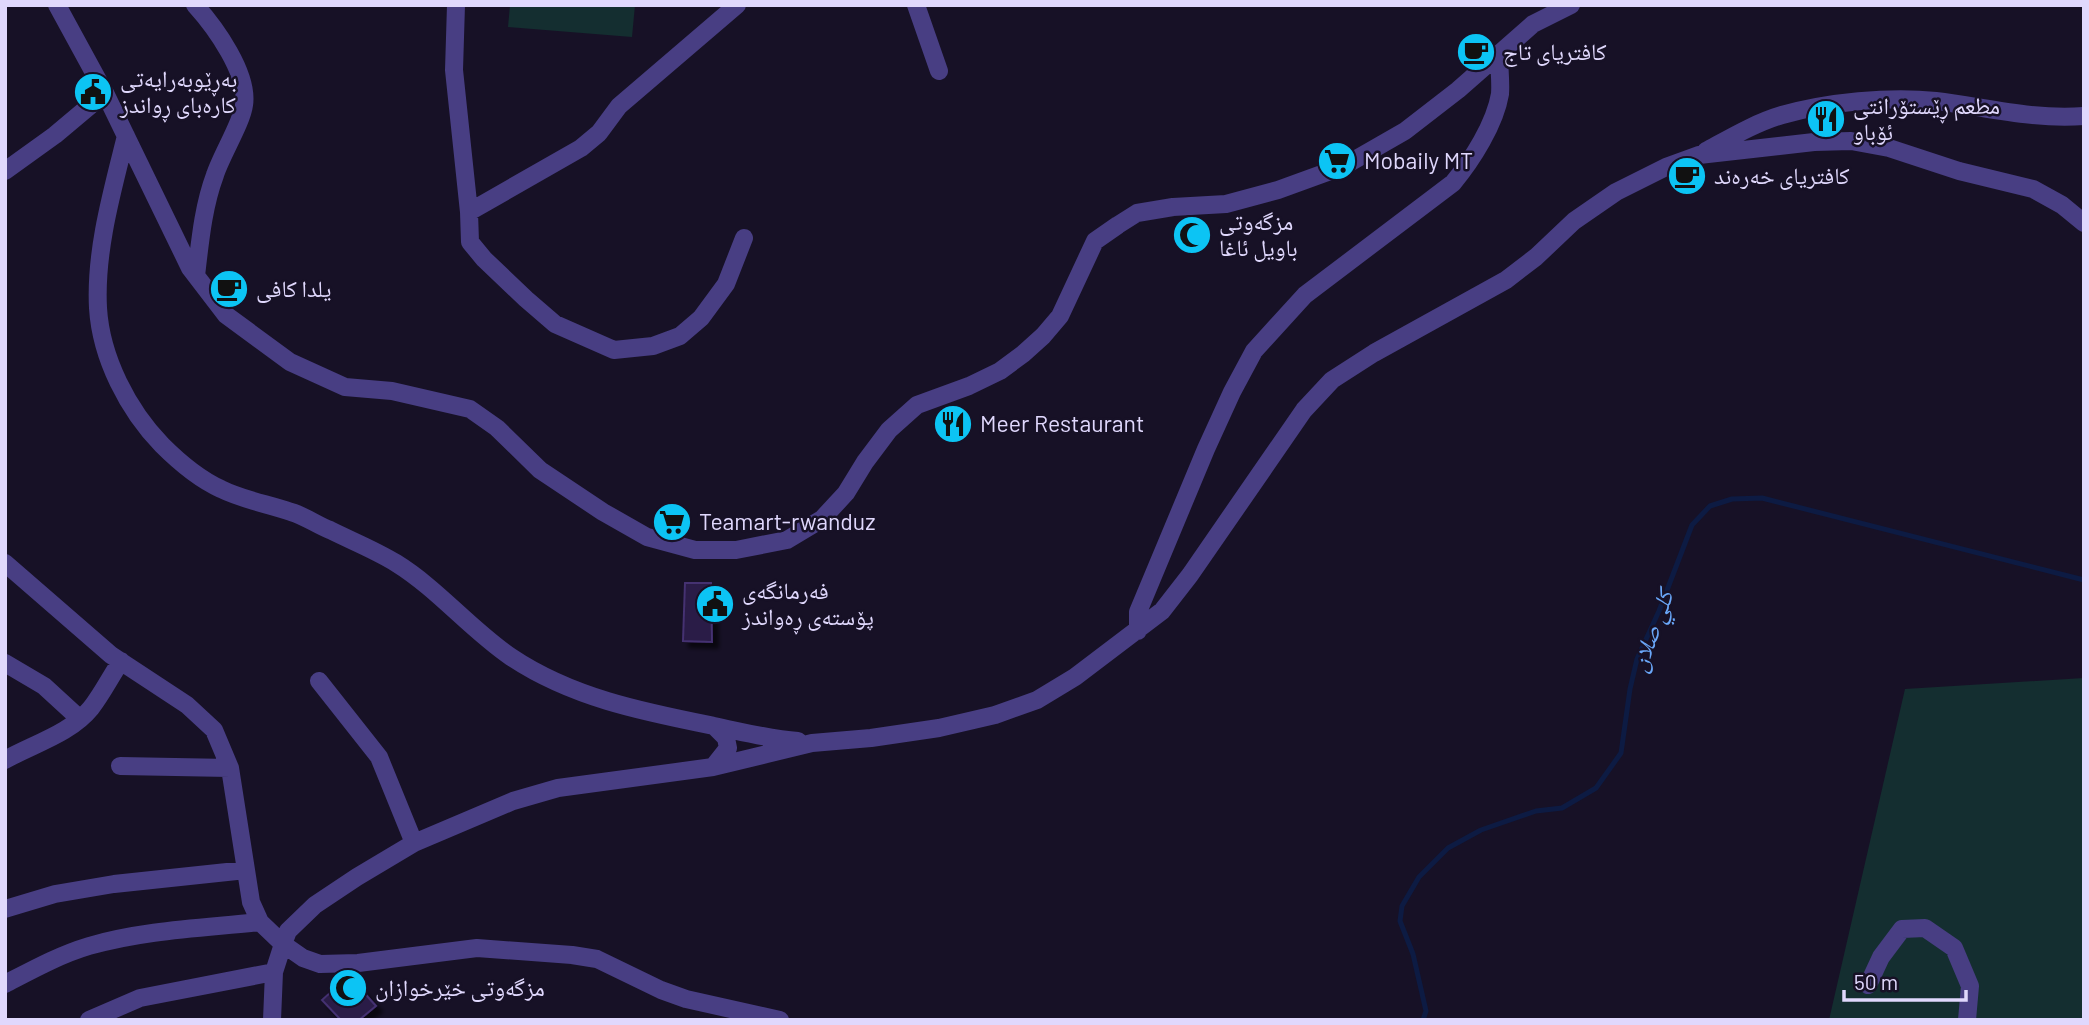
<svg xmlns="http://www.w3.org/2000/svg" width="2089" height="1025" viewBox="0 0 2089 1025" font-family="Barlow,'Noto Naskh Arabic',sans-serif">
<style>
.green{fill:#142e30}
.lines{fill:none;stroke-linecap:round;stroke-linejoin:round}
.stream{stroke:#0d1b43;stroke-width:5}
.building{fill:#2a1d46;stroke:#443071;stroke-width:2;filter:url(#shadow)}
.minor{stroke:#483e83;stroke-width:18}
.labels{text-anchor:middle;stroke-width:5;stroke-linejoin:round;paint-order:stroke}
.poi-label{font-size:23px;fill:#e0d8fd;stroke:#171126;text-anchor:start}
.water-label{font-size:24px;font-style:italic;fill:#6aa7f8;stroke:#171126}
</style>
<defs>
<filter id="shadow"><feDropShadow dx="6" dy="6" stdDeviation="2" flood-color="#0009"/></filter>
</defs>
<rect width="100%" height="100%" fill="#171126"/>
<path class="green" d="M 510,5 L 635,5 L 632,37 L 508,27 Z
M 2084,678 L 2084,1020 L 1829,1020 L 1905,689 Z"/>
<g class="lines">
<path class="stream" d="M 1423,1020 L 1426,1011 L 1413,954 L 1400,921 L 1402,906 L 1419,877 L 1448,848 L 1481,830 L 1536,811 L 1562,808 L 1596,788 L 1621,753 L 1630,689 L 1637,659 L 1659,611 L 1692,525 L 1710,506 L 1732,499 L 1762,498 L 2084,580"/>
</g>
<path class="building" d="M 685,583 L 711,583 L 712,642 L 683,641 Z
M 349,976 L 376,1006 L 359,1020 L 341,1020 L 322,1000 Z"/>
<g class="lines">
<path class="minor" d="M 57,5 L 105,93 L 190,268 L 226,315 L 290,362 L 345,387 L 392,391 L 470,409 L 497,428 L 540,470 L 603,512 L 647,537 L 695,550 L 736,550 L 787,540 L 822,519 L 846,493 L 865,462 L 889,430 L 917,405 L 969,386 L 1000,371 L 1023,354 L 1043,336 L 1060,316 L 1095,241 L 1118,225 L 1137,213 L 1173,207 L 1226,204 L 1278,190 L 1344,166 L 1405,131 L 1458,90 L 1533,24 L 1571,5
M 195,5 C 215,27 249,74 244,105 C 242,122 221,156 215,175 C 203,207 200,242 196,276
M 456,5 L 454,70 L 469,212 L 470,242 L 484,259 L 526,299 L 555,324 L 614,350 L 653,346 L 680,336 L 701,318 L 726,284 L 744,238
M 916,5 L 939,71
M 126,136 C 112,192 95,251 98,308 C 101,358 128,410 162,445 C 179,462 199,479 221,489 C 243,500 268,504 291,512 C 305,516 317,525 330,530 C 352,541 375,550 396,563 C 438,589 470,629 511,657 C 572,698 644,712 714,726 C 743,732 769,739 798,741
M 1706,151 C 1730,138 1755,123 1782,115 C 1828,102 1889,96 1936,101 C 1985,107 2033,120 2084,116
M 5,171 L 55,135 L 105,93
M 469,212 L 581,148 L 599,133 L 619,106 L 737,5
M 5,563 L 111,655 L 187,705 L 214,730 L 230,768 L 251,902 L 260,922 L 283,944 L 303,958 L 320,964 L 358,963 L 477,948 L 572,955 L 597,959 L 661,990 L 686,999 L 780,1020
M 1138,631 L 1138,612 L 1206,449 L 1232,392 L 1254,351 L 1305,295 L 1453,183 C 1472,160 1495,124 1500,94 C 1501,82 1499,67 1499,55
M 5,663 L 44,686 L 80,719
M 319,681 L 379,757 L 414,843
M 5,760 C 33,744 70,734 91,708 C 102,694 111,676 121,661
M 120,766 L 230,768
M 713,767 L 728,748 L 726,738 L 715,727
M 5,909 L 55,894 L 114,884 L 246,870
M 5,984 C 32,970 59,955 89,946 C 144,930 204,928 260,922
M 1868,985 L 1881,957 L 1902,929 L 1925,928 L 1954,948 L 1970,986 L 1967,1020
M 89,1020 L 140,998 L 274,972
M 272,1020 L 274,972 L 283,944 L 288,931 L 315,905 L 357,877 L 414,843 L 513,801 L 558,788 L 713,767 L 812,743 L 871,738 L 939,728 L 995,715 L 1037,700 L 1075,677 L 1162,611 L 1190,575 L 1304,410 L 1332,380 L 1374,353 L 1506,280 L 1536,257 L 1574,221 L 1616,192 L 1666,167 L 1699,155 L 1814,142 L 1851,141 L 1889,148 L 1959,171 L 2033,189 L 2062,205 L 2084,223"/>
</g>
<defs>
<g id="cafe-disc" transform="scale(2.0125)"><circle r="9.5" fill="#0cc4f4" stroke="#171126"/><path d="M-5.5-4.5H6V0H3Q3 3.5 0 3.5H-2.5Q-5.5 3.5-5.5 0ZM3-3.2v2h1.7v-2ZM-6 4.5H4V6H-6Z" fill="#111"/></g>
<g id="civic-disc" transform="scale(2.0125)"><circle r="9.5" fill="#0cc4f4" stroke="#171126"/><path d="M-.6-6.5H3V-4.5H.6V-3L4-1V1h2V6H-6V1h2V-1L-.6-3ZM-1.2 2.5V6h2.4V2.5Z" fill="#111"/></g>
<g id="restaurant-disc" transform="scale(2.0125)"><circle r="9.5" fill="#0cc4f4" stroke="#171126"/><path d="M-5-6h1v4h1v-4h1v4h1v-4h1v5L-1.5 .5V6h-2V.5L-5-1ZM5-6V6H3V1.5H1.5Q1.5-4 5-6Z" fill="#111"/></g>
<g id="supermarket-disc" transform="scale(2.0125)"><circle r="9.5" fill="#0cc4f4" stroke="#171126"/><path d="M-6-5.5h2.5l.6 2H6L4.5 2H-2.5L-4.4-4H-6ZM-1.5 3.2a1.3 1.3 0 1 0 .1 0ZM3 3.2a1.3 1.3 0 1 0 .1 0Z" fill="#111"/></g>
<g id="mosque-disc" transform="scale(2.0125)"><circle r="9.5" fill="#0cc4f4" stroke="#171126"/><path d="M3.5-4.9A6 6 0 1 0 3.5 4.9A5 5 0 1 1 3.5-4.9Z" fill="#111"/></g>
</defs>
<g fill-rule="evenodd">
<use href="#cafe-disc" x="1476" y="52"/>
<use href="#civic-disc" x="93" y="92"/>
<use href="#restaurant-disc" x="1826" y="119"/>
<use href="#supermarket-disc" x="1337" y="161"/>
<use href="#cafe-disc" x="1687" y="176"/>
<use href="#mosque-disc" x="1192" y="235"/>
<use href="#cafe-disc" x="229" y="289"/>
<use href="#restaurant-disc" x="953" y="424"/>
<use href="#supermarket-disc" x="672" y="522"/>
<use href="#civic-disc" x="715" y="604"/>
<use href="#mosque-disc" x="348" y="988"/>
</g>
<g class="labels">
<g class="poi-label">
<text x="1503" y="60">کافتریای تاج</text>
<text x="120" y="87">بەڕێوبەرایەتی<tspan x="120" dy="26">کارەبای ڕواندز</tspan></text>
<text x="1853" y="114">مطعم ڕێستۆرانتی<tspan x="1853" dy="26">ئۆباو</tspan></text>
<text x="1364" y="169">Mobaily MT</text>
<text x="1714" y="184">کافتریای خەرەند</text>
<text x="1219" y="230">مزگەوتی<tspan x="1219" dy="26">باویل ئاغا</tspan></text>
<text x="256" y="297">یلدا کافی</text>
<text x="980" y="432">Meer Restaurant</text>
<text x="699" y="530">Teamart-rwanduz</text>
<text x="742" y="599">فەرمانگەی<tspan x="742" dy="26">پۆستەی ڕەواندز</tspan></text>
<text x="375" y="996">مزگەوتی خێرخوازان</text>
</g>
<g class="water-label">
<text transform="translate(1652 631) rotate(-70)" y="8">كلي صلان</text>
</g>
</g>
<rect width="2089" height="1025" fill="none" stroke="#e0d8fd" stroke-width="14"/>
<path d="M1844 990v10h122v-10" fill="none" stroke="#e0d8fd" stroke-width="3.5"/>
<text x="1854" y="990" font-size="21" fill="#e0d8fd" stroke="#171126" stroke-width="5" paint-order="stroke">50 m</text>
</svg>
